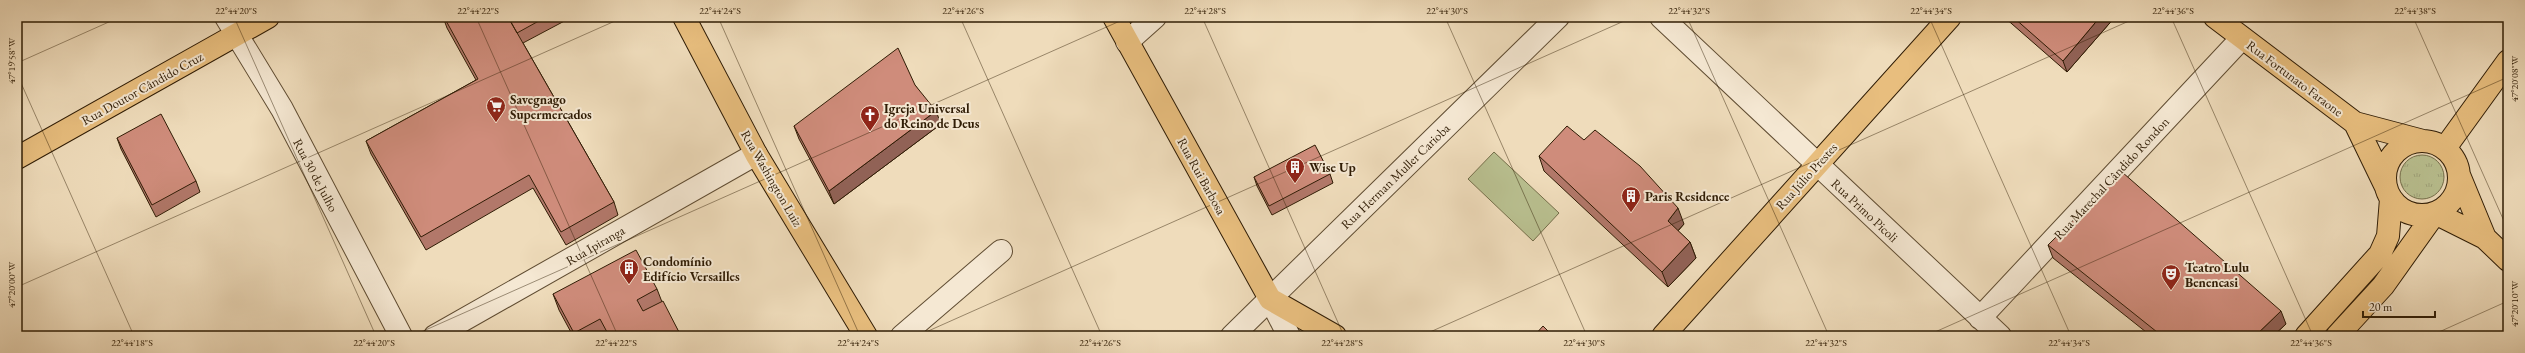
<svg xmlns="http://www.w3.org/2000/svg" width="2525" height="353" viewBox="0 0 2525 353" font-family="'EB Garamond',serif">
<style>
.grass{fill:url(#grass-tufts);stroke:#746e4a}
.pitch{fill:#b9c090;stroke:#746e4a}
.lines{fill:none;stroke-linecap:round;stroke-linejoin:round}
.minor-casing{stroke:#5f4c32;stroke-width:24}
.major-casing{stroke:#2f1c05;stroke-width:24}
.minor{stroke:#f5e8d3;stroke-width:22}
.major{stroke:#e8be7e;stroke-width:22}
.wall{fill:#b2786a;stroke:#2f1c05}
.shaded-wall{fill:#916256;stroke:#2f1c05}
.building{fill:#cf8c7b;stroke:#2f1c05}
.ticks{fill:none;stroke:#2f1c05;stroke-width:1;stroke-opacity:0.45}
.labels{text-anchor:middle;stroke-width:4;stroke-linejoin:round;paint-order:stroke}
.street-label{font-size:13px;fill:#2f1c05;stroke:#f5e8d3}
.poi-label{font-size:13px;font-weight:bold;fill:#2f1c05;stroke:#f5e8d3;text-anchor:start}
.neatline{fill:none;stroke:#2f1c05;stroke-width:1.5}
.ticks-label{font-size:10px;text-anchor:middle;fill:#2f1c05}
</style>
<defs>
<pattern id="grass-tufts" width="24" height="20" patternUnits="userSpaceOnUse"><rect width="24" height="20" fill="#b9c090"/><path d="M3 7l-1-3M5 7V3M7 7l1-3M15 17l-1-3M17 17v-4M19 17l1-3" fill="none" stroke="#9fa47b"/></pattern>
</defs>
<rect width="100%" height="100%" fill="#efdcbb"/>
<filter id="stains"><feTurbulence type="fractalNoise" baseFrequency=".005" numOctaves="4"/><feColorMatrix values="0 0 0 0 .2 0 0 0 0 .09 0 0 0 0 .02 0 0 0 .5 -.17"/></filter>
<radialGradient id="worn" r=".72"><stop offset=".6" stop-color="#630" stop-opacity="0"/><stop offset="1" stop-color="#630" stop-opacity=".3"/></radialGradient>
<path class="grass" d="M2400 177a22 22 0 1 1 44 0a22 22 0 1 1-44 0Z"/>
<path class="pitch" d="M 1494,152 L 1559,213 L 1533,241 L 1468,179 Z"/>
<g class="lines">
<g class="minor-casing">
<path id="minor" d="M 226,17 L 282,109 L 401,336
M 1661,17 L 2000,336
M 1127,42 L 1155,17
M 1270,299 L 1289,336
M 1980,318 L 2242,38
M 435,336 L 756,154
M 902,336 L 1001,251
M 1232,336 L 1558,17"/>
</g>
<g class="major-casing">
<path id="major" d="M 684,17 L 756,154 L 866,336
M 1114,17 L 1270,299 L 1335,336
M 2215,17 L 2355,123 L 2423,141
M 2355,123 L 2386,187
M2385 178a37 37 0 1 1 74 0a37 37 0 1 1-74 0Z
M 2445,148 L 2508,61
M 17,158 L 268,17
M 2459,175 L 2485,238
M 1663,336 L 1950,17
M 2306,336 L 2380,254 L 2388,236 L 2391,199
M 2337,336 L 2383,286 L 2435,213 L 2485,238 L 2508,260"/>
</g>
<use href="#minor" class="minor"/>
<use href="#major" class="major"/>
</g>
<path class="wall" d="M 443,17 L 572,17 L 523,43 L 614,202 L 618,215 L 566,245 L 533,188 L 426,250 L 371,154 L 366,141 L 476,80 L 447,28 Z
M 2004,17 L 2115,17 L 2067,72 Z
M 915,85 L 941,124 L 834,204 L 799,139 L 794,126 Z
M 117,138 L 196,181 L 200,192 L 156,217 L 121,149 Z
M 1539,156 L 1684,224 L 1678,231 L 1690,242 L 1696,258 L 1668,287 L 1544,171 Z
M 1330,174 L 1333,183 L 1272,215 L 1257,186 L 1254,177 Z
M 2048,245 L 2286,324 L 2273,336 L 2151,336 L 2053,258 Z
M 657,289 L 662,302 L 681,336 L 573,336 L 559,310 L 553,294 Z"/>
<path class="shaded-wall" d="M 2100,17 L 2115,17 L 2067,72 L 2063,61 Z
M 936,111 L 941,124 L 834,204 L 829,191 Z
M 1678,208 L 1684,224 L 1673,236 L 1668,221 Z
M 1690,242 L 1696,258 L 1668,287 L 1662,272 Z
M 2281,311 L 2286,324 L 2273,336 L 2255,336 Z"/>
<path class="building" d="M 444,17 L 508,17 L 614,202 L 561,232 L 529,175 L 421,237 L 366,141 L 478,79 Z
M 508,17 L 546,17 L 517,33 Z
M 2013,17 L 2100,17 L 2063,61 Z
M 898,48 L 915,85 L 936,111 L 829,191 L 794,126 Z
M 161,114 L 196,181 L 152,205 L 117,138 Z
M 1567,126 L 1584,140 L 1595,130 L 1640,166 L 1678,208 L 1668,221 L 1690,242 L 1662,272 L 1539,156 Z
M 1315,145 L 1330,174 L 1269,206 L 1254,177 Z
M 2122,172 L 2281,311 L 2255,336 L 2162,336 L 2048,245 Z
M 636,250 L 657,289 L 637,300 L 643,311 L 663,301 L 681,336 L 600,336 L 607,332 L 600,319 L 574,333 L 553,294 Z
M 1543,326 L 1553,336 L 1534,336 Z"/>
<path class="ticks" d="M 234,17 L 376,336M 476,17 L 618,336M 718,17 L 860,336M 960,17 L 1102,336M 1202,17 L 1344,336M 1445,17 L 1587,336M 1687,17 L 1829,336M 1929,17 L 2071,336M 2171,17 L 2313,336M 2413,17 L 2508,230M 17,63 L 120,17M 17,74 L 134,336M 17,287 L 624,17M 412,336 L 1129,17M 917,336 L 1633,17M 1421,336 L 2138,17M 1926,336 L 2508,77M 2430,336 L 2508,301"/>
<defs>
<g id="supermarket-pin" transform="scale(1)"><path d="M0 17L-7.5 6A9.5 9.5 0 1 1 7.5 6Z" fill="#8f2418" stroke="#f5e8d3"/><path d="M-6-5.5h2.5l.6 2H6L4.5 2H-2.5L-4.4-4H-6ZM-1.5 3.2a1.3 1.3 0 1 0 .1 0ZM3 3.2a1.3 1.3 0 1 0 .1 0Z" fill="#fff"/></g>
<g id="church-pin" transform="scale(1)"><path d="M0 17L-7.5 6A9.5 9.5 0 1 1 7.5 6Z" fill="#8f2418" stroke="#f5e8d3"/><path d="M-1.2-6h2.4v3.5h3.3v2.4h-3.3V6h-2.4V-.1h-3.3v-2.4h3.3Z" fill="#fff"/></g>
<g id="building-pin" transform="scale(1)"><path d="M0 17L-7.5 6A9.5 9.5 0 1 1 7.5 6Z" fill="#8f2418" stroke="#f5e8d3"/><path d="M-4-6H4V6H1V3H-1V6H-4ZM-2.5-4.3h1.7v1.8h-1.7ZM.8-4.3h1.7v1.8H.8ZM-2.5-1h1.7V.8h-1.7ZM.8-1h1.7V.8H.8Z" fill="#fff"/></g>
<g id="theatre-pin" transform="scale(1)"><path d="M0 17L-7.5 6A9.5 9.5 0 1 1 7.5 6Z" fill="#8f2418" stroke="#f5e8d3"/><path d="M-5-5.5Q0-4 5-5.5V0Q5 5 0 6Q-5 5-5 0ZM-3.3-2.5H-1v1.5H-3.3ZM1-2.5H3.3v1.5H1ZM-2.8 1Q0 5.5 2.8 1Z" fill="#fff"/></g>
</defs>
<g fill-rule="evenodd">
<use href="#supermarket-pin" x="496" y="106"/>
<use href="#church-pin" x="870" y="115"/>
<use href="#building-pin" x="1295" y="167"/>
<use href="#building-pin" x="1631" y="196"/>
<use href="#building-pin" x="629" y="268"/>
<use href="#theatre-pin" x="2171" y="274"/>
</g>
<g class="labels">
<g class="street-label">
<text transform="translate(2295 78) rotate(37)" y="5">Rua Fortunato Faraone</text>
<text transform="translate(142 88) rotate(-29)" y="5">Rua Doutor Cândido Cruz</text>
<text transform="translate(316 175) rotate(62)" y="5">Rua 30 de Julho</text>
<text transform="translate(1202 176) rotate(61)" y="5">Rua Rui Barbosa</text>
<text transform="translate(1395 176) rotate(-44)" y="5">Rua Herman Muller Carioba</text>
<text transform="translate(1806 176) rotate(-48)" y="5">Rua Júlio Prestes</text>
<text transform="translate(772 178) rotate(60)" y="5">Rua Washington Luiz</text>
<text transform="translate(2111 178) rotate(-47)" y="5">Rua Marechal Cândido Rondon</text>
<text transform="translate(1865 210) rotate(43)" y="5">Rua Primo Picoli</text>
<text transform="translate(595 245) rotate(-30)" y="5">Rua Ipiranga</text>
</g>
<g class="poi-label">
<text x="510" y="104">Savegnago<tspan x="510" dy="15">Supermercados</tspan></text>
<text x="884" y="113">Igreja Universal<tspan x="884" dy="15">do Reino de Deus</tspan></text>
<text x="1309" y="172">Wise Up</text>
<text x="1645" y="201">Paris Residence</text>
<text x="643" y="266">Condomínio<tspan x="643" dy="15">Edifício Versailles</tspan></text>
<text x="2185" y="272">Teatro Lulu<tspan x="2185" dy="15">Benencasi</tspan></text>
</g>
</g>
<rect width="2525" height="353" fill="none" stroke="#efdcbb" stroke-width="44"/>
<path d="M2363 311v6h72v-6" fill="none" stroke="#2f1c05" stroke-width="2"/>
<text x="2369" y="311" font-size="12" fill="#2f1c05" stroke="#f5e8d3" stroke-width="3" paint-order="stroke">20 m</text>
<rect x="22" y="22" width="2481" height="309" class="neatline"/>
<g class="ticks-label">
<text x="236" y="14">22°44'20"S</text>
<text x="478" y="14">22°44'22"S</text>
<text x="720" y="14">22°44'24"S</text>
<text x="963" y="14">22°44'26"S</text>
<text x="1205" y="14">22°44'28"S</text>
<text x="1447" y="14">22°44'30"S</text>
<text x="1689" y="14">22°44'32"S</text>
<text x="1931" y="14">22°44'34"S</text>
<text x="2173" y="14">22°44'36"S</text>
<text x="2415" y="14">22°44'38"S</text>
<text transform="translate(11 61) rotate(-90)" y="4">47°19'58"W</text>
<text transform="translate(2514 79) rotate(-90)" y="4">47°20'08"W</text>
<text transform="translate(11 285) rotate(-90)" y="4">47°20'00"W</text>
<text transform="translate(2514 304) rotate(-90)" y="4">47°20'10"W</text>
<text x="132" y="346">22°44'18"S</text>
<text x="374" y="346">22°44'20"S</text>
<text x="616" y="346">22°44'22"S</text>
<text x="858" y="346">22°44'24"S</text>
<text x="1100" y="346">22°44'26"S</text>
<text x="1342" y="346">22°44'28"S</text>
<text x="1584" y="346">22°44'30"S</text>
<text x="1826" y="346">22°44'32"S</text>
<text x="2069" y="346">22°44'34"S</text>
<text x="2311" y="346">22°44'36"S</text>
</g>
<rect width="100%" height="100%" filter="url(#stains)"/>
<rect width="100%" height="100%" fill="url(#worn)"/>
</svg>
